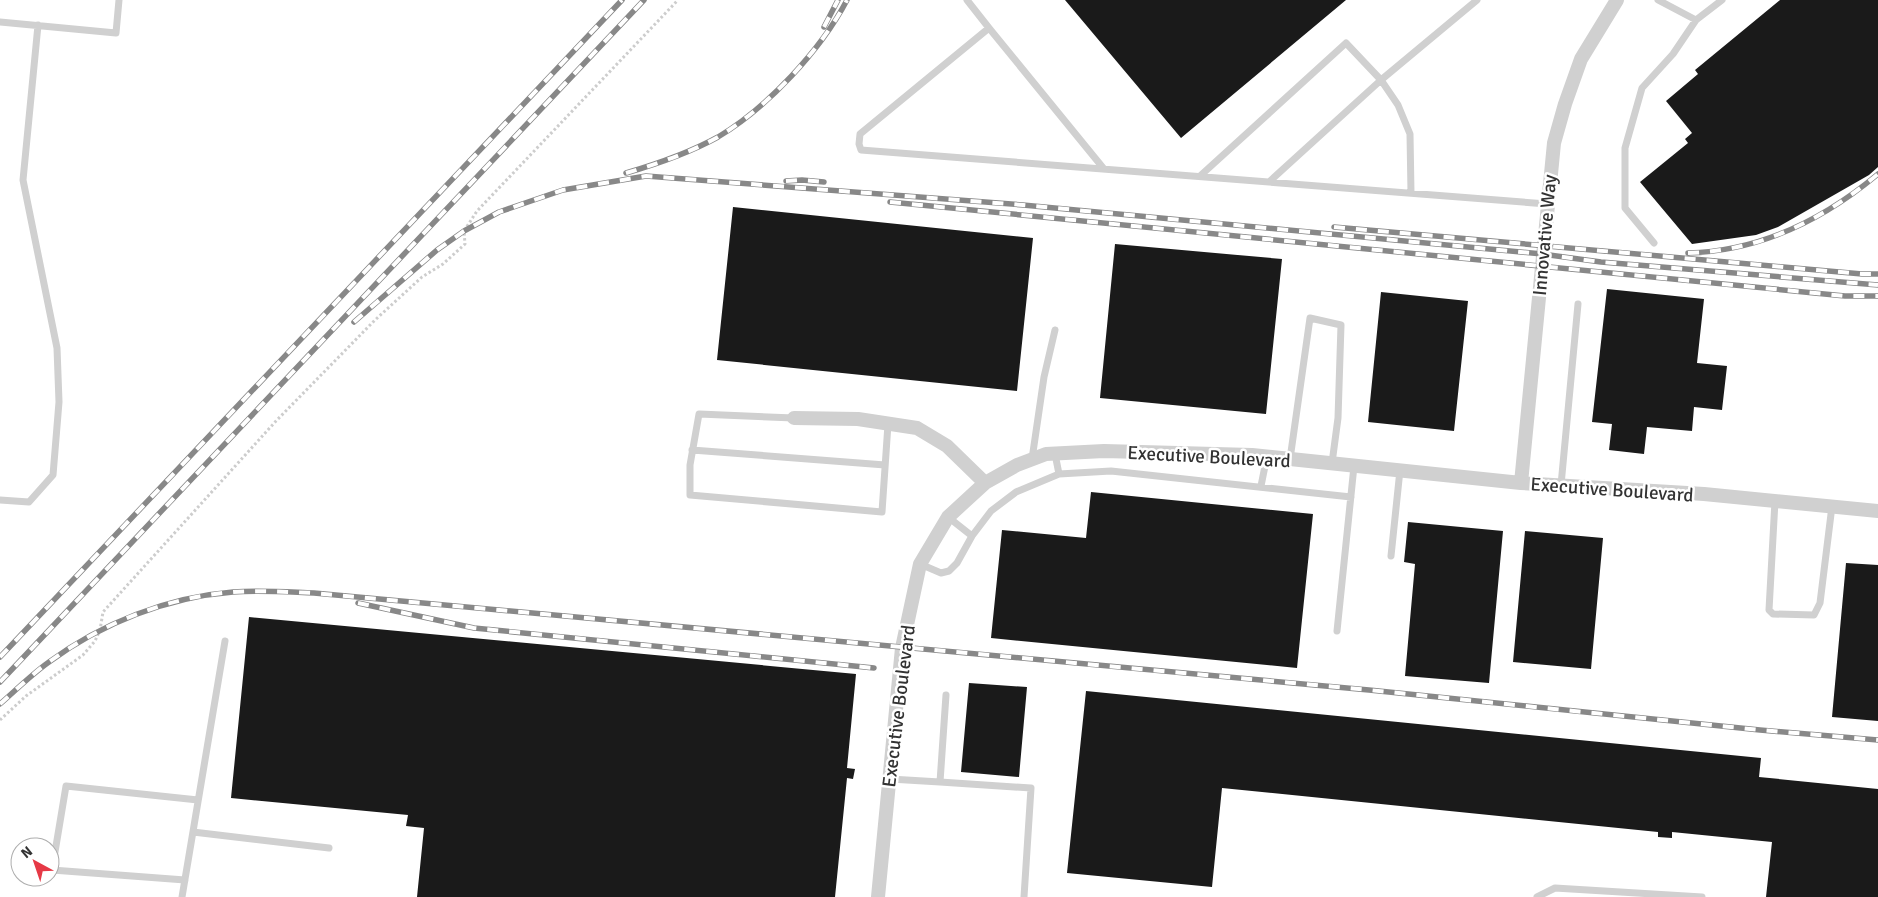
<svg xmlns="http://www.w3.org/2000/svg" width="1878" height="897" viewBox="0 0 1878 897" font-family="Signika,sans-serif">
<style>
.building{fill:#1a1a1a}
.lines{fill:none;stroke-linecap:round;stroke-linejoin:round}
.path{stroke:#cdcdcd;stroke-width:3;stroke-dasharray:2.5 2.5;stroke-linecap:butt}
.lane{stroke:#d0d0d0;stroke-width:7}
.street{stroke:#d0d0d0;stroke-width:14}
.rail-casing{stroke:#888;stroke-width:5.5}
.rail{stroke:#fff;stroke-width:4;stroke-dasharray:11;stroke-linecap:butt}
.labels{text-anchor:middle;stroke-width:5;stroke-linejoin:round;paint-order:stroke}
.street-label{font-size:19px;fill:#333;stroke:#fff}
</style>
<rect width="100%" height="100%" fill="#fff"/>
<path class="building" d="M 1065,0 L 1346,0 L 1181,138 Z
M 1780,0 L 1878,0 L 1878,167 L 1869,175 L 1778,227 L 1756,235 L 1692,244 L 1640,182 L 1688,143 L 1685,139 L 1692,133 L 1666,101 L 1698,74 L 1695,70 Z
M 733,207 L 1033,238 L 1017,391 L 717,360 Z
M 1115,244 L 1282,259 L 1266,414 L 1100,398 Z
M 1607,289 L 1704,299 L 1697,363 L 1727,366 L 1722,410 L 1694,407 L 1692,431 L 1647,427 L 1644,454 L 1609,450 L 1612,424 L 1592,422 Z
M 1381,292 L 1468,301 L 1454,431 L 1368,422 Z
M 1091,492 L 1313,514 L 1297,668 L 991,638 L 1002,530 L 1086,538 Z
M 1408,522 L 1503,531 L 1489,683 L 1405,676 L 1415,564 L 1404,562 Z
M 1525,531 L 1603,538 L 1591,669 L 1513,662 Z
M 1846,563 L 1878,565 L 1878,721 L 1832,717 Z
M 249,617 L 856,674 L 847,768 L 855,769 L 853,779 L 847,778 L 835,897 L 417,897 L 424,828 L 406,826 L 408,815 L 231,798 Z
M 969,683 L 1027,687 L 1019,777 L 961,772 Z
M 1086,691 L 1761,758 L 1759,777 L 1878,789 L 1878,897 L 1766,897 L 1772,842 L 1672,832 L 1672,838 L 1658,837 L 1658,832 L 1222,788 L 1212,887 L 1067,873 Z"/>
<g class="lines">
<path class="path" d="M 0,720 L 26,696 L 83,655 L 95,641 L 100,630 L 103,612 L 276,421 L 375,320 L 422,277 L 443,264 L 465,244 L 464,231 L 477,211 L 678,0"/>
<path class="lane" d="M 967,0 L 989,28 L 860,134 L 859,144 L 861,150 L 1547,204
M 1696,20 L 1722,0
M 0,22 L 116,33 L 119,0
M 989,28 L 1104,169
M 1200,176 L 1346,43 L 1381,80 L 1269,182
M 1411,193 L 1410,134 L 1398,105 L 1381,80 L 1477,0
M 1654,243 L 1625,208 L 1625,148 L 1642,88 L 1673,54 L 1696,20 L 1658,0
M 794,418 L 699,414 L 690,465 L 690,495 L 882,512 L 888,424
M 692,450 L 885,465
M 1055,454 L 1059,474
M 1032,459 L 1044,377 L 1055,330
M 1290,459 L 1310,318 L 1341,325 L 1338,418 L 1332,463
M 1561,485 L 1578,304
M 1261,486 L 1267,456
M 0,500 L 29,502 L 53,475 L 59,402 L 57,348 L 23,180 L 38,25
M 1775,501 L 1769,610 L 1773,614 L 1814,615 L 1820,603 L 1832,506
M 948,517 L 972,536
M 1391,556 L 1400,470
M 920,564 L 941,573 L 949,571 L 957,563 L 972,536 L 991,511 L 1016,492 L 1059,474 L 1111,471 L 1351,497
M 1337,631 L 1354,466
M 946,695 L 940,782 L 1031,788 L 1024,897
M 890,779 L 940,782
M 193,832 L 329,848
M 185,880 L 52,870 L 66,786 L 198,800
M 182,897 L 225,641
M 1537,897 L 1555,888 L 1702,897"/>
<path class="street" d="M 794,418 L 858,419 L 917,428 L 947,446 L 985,483
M 1521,483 L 1554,143 L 1565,104 L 1581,59 L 1617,0
M 878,897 L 902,648 L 920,564 L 948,517 L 985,483 L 1017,465 L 1046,454 L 1104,451 L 1252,455 L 1521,483 L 1704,494 L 1878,511"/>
<g class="rail-casing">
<path id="rail" d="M 824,27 L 838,0
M 626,173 C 657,164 689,153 718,137 C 767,108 821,50 847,0
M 786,181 L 802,180 L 824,182
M 890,202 L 1845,296 L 1878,296
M 1334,227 L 1862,274 L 1878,274
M 1688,253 C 1760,251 1823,220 1878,174
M 354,322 L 437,250 L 464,231 L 499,212 L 563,190 L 646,176 L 1023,205 L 1542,254 L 1601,262 L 1878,285
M 358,603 L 474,628 L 874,668
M 0,657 L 622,0
M 0,682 L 644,0
M 0,704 C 16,690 32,674 49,662 C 102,623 168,597 233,592 C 260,590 287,592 314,593 L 1369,690 L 1760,730 L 1878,740"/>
</g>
<use href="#rail" class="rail"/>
</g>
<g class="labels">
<g class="street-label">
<text transform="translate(1544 235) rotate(-85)" y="7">Innovative Way</text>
<text transform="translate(1209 456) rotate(3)" y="7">Executive Boulevard</text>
<text transform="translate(1612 489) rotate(4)" y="7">Executive Boulevard</text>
<text transform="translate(898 706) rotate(-83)" y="7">Executive Boulevard</text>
</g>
</g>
<g transform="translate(35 862) rotate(320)"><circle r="24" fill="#ffffff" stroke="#adadad"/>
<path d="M0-4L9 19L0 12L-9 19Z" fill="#e63946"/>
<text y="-8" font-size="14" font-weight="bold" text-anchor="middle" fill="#333333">N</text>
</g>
</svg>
